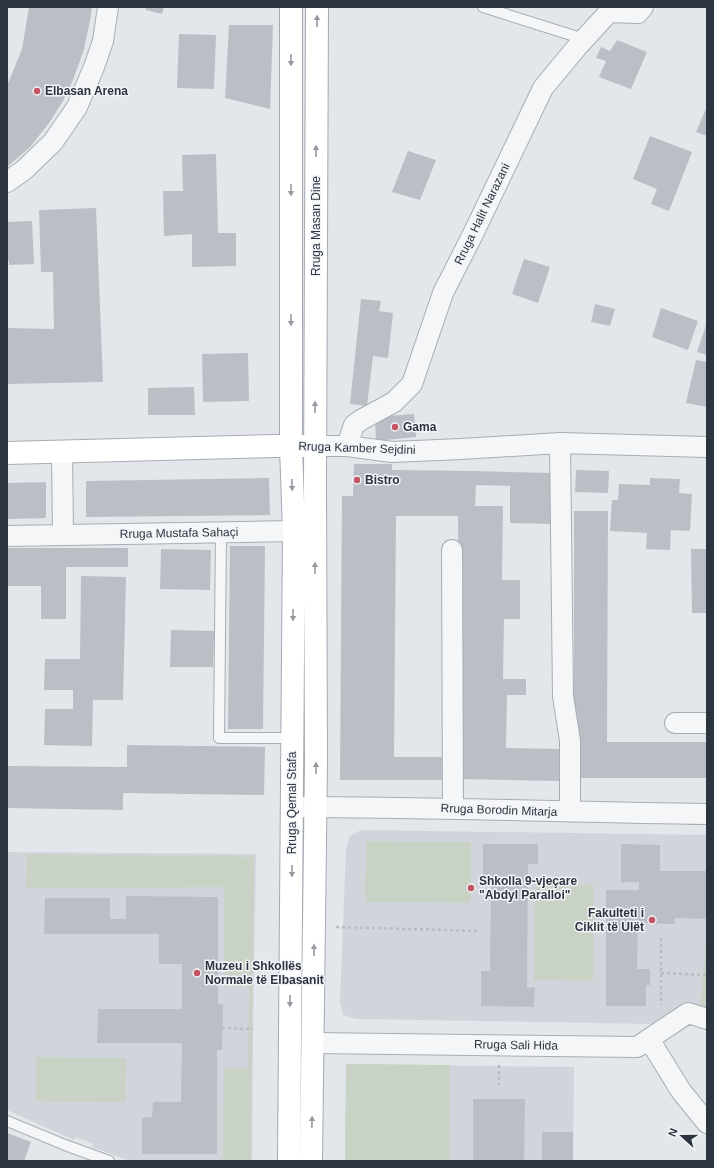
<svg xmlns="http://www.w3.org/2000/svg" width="714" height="1168" viewBox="0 0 714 1168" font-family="Arial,sans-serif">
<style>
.built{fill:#d1d5db}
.green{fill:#c8d3c5}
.building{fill:#babfc6}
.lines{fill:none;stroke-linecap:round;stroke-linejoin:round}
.service-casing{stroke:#a8adb4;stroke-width:12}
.minor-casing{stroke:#a8adb4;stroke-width:22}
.secondary-casing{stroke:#a8adb4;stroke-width:24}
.primary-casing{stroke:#a3aab4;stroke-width:24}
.path{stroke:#b9bcc1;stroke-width:2.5;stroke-dasharray:3 3;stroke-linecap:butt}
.service{stroke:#f5f6f8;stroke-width:10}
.minor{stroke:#f5f6f8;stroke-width:20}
.secondary{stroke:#fff;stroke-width:22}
.primary{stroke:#fff;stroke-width:22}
.oneway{fill:#969aa0}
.poi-dot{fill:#c25466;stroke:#f2f4f7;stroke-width:1.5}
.labels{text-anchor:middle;stroke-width:3;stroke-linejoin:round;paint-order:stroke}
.poi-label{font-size:12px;font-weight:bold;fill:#2c3440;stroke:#f2f4f7;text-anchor:start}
.street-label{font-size:12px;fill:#2c3440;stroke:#f2f4f7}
</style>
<rect width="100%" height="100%" fill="#e3e6ea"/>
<path class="built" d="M 361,830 L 707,835 L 707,1011 L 684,1006 L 651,1024 L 356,1019 L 343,1015 L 340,1002 L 346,849 L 350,836 Z
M 7,852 L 256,854 L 253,1029 L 252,1161 L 130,1161 L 92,1147 L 93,1144 L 76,1137 L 74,1140 L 7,1110 Z
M 346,1064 L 574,1067 L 573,1161 L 345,1161 Z"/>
<path class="green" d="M 366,841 L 471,842 L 471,903 L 365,902 Z
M 27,854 L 254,857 L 251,1161 L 223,1161 L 224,1069 L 248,1069 L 249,986 L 224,986 L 224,887 L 26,888 Z
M 535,885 L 594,885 L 593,981 L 534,980 Z
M 706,943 L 707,943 L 707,1011 L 700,1010 Z
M 36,1057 L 126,1058 L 125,1102 L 36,1101 Z
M 346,1064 L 450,1065 L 449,1161 L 345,1161 Z"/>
<path class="building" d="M 29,7 L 92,7 L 90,20 L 84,49 L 73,80 L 63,101 L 49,123 L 30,147 L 7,167 L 7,86 L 22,49 Z
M 146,7 L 164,7 L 162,14 L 146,10 Z
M 229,25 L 273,25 L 270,109 L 225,98 Z
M 179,34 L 216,35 L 214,89 L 177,88 Z
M 617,40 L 647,52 L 631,89 L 599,77 L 606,61 L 596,58 L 601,47 L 610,51 Z
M 707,106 L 707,136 L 696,132 Z
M 650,136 L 692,152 L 669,211 L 651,204 L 657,189 L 633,179 Z
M 408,151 L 436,160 L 420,200 L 392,192 Z
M 216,154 L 218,233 L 236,233 L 236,266 L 192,267 L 192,234 L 164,236 L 163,191 L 183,191 L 182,155 Z
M 96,208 L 103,382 L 7,384 L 7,328 L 54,329 L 53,272 L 41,272 L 39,210 Z
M 32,221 L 34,264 L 9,265 L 9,261 L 7,261 L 7,222 Z
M 524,259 L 550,267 L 538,303 L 512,294 Z
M 361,299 L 381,301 L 379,311 L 393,313 L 388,358 L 373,356 L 367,406 L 350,404 Z
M 595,304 L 615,309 L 610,326 L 591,322 Z
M 661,308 L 698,321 L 688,350 L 652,337 Z
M 707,322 L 707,355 L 697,352 Z
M 248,353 L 249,401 L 203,402 L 202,354 Z
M 696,360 L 707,362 L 707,407 L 686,403 Z
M 194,387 L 195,415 L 148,415 L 148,388 Z
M 414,414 L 416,437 L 376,441 L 375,417 Z
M 354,464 L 392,464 L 392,470 L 472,471 L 551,473 L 554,524 L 510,523 L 510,486 L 476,485 L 475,506 L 503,506 L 502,580 L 520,580 L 520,619 L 504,619 L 503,679 L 526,679 L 526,695 L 507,695 L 506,748 L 560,749 L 559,781 L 459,779 L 460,747 L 458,516 L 396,516 L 394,757 L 447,757 L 447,780 L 340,780 L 342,496 L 353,496 Z
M 576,470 L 609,471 L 608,493 L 575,492 Z
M 269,478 L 270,515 L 86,517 L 86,481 Z
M 650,478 L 680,479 L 679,493 L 692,494 L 690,531 L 671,530 L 670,550 L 646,549 L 647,533 L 610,531 L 612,500 L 618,500 L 619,484 L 650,485 Z
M 46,482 L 46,518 L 7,519 L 7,483 Z
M 574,511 L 608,511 L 607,742 L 707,742 L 707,778 L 574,778 Z
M 230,546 L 265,546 L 263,729 L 228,729 Z
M 7,548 L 128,548 L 128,567 L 66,567 L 66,619 L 41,619 L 41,586 L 7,586 Z
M 161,549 L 211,550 L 210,590 L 160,589 Z
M 691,549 L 707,549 L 707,613 L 692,613 Z
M 81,576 L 126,577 L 123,700 L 93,700 L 92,746 L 44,745 L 45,709 L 73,709 L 73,690 L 44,690 L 45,659 L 80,659 Z
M 171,630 L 214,631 L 213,667 L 170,667 Z
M 127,745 L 265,747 L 264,795 L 123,793 L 123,810 L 7,808 L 7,766 L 127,767 Z
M 483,844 L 538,844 L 538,864 L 528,864 L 527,988 L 535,987 L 534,1007 L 481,1006 L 481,971 L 490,971 L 491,882 L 483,881 Z
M 621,844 L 660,845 L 660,871 L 707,871 L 707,919 L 675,918 L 675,924 L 638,923 L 637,969 L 650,969 L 650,985 L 646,985 L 646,1006 L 606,1006 L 606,890 L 639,890 L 639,882 L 621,882 Z
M 126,896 L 218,897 L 218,1004 L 223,1004 L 222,1050 L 217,1050 L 217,1154 L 142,1154 L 142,1118 L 152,1117 L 153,1102 L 181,1102 L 182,1043 L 97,1043 L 98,1009 L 182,1009 L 182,964 L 159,964 L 159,934 L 44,934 L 45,898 L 110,898 L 110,919 L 126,919 Z
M 473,1099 L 525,1099 L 524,1161 L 473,1161 Z
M 542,1132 L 573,1132 L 573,1161 L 542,1161 Z
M 7,1133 L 31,1142 L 24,1161 L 7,1161 Z"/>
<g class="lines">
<g class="service-casing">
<path id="service" d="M 483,7 L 584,39
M 221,532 L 219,738 L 293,738
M 7,1121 L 65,1145 L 109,1161"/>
</g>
<g class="minor-casing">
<path id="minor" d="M 7,182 L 24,170 L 53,142 L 77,107 L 94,67 L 103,41 L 108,7
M 560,443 L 563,696 L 570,741 L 570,812
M 315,446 L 347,446 L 392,452 L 461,449 L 560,443 L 707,447
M 347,446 L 354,425 L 361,420 L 394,402 L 412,384 L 443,293 L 474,232 L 543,88 L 577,47 L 609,12 L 638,13 L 643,7
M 62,452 L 63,535
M 7,536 L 294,531
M 452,550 L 453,809
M 675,723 L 707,723
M 292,807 C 430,807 569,812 707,814
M 649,1039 L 681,1091 L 707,1123
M 313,1043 L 637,1047 L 688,1013 L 707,1019"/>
</g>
<g class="secondary-casing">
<path id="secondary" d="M 7,453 L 275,446 L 315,446"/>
</g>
<g class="primary-casing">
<path id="primary" d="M 289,1161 L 294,531 L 291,446 L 291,7
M 311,1161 L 316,762 L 315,483 L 317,7"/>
</g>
<path class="path" d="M 336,927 L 479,931
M 661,938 L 661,1005
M 661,973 L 707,975
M 222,1028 L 253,1029
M 499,1065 L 499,1085"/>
<use href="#service" class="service"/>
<use href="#minor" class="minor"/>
<use href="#secondary" class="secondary"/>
<use href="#primary" class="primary"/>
</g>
<defs><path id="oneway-solid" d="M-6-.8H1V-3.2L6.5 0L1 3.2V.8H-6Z"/></defs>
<g class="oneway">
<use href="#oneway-solid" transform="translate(317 21) rotate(-90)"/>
<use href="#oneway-solid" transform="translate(291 60) rotate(90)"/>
<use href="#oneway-solid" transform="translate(316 151) rotate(-90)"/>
<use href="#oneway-solid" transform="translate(291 190) rotate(90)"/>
<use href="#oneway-solid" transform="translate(291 320) rotate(90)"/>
<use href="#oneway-solid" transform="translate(315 407) rotate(-90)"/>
<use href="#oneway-solid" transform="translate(292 485) rotate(88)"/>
<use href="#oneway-solid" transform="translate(315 568) rotate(-90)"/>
<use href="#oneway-solid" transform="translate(293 615) rotate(90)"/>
<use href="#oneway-solid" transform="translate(316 768) rotate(-90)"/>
<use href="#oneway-solid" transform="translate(292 871) rotate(91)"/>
<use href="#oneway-solid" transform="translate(314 950) rotate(-90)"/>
<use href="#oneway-solid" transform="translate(290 1001) rotate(91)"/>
<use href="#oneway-solid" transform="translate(312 1122) rotate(-89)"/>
</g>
<g class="poi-dot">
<circle cx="37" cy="91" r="4"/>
<circle cx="395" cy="427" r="4"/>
<circle cx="357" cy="480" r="4"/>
<circle cx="471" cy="888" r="4"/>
<circle cx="652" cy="920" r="4"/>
<circle cx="197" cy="973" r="4"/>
</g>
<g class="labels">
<g class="poi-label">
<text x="45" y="95">Elbasan Arena</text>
<text x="403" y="431">Gama</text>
<text x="365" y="484">Bistro</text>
<text x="479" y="885">Shkolla 9-vjeçare<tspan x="479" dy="14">"Abdyl Paralloi"</tspan></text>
<text x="644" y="917" text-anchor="end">Fakulteti i<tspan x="644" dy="14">Ciklit të Ulët</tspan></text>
<text x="205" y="970">Muzeu i Shkollës<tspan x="205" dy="14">Normale të Elbasanit</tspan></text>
</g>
<g class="street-label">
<text transform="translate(482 214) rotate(-64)" y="4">Rruga Halit Narazani</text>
<text transform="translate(316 226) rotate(-90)" y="4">Rruga Masan Dine</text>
<text transform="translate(357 448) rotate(2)" y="4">Rruga Kamber Sejdini</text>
<text transform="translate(179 533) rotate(-1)" y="4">Rruga Mustafa Sahaçi</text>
<text transform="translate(292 803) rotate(-90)" y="4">Rruga Qemal Stafa</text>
<text transform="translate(499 810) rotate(2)" y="4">Rruga Borodin Mitarja</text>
<text transform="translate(516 1045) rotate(1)" y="4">Rruga Sali Hida</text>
</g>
</g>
<rect width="714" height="1168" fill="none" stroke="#2c3440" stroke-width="16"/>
<g transform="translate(682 1136) rotate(291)" stroke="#f2f4f7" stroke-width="3" paint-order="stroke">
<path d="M0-3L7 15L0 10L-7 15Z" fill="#2c3440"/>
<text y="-6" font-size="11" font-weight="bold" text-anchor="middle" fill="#2c3440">N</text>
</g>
</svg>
